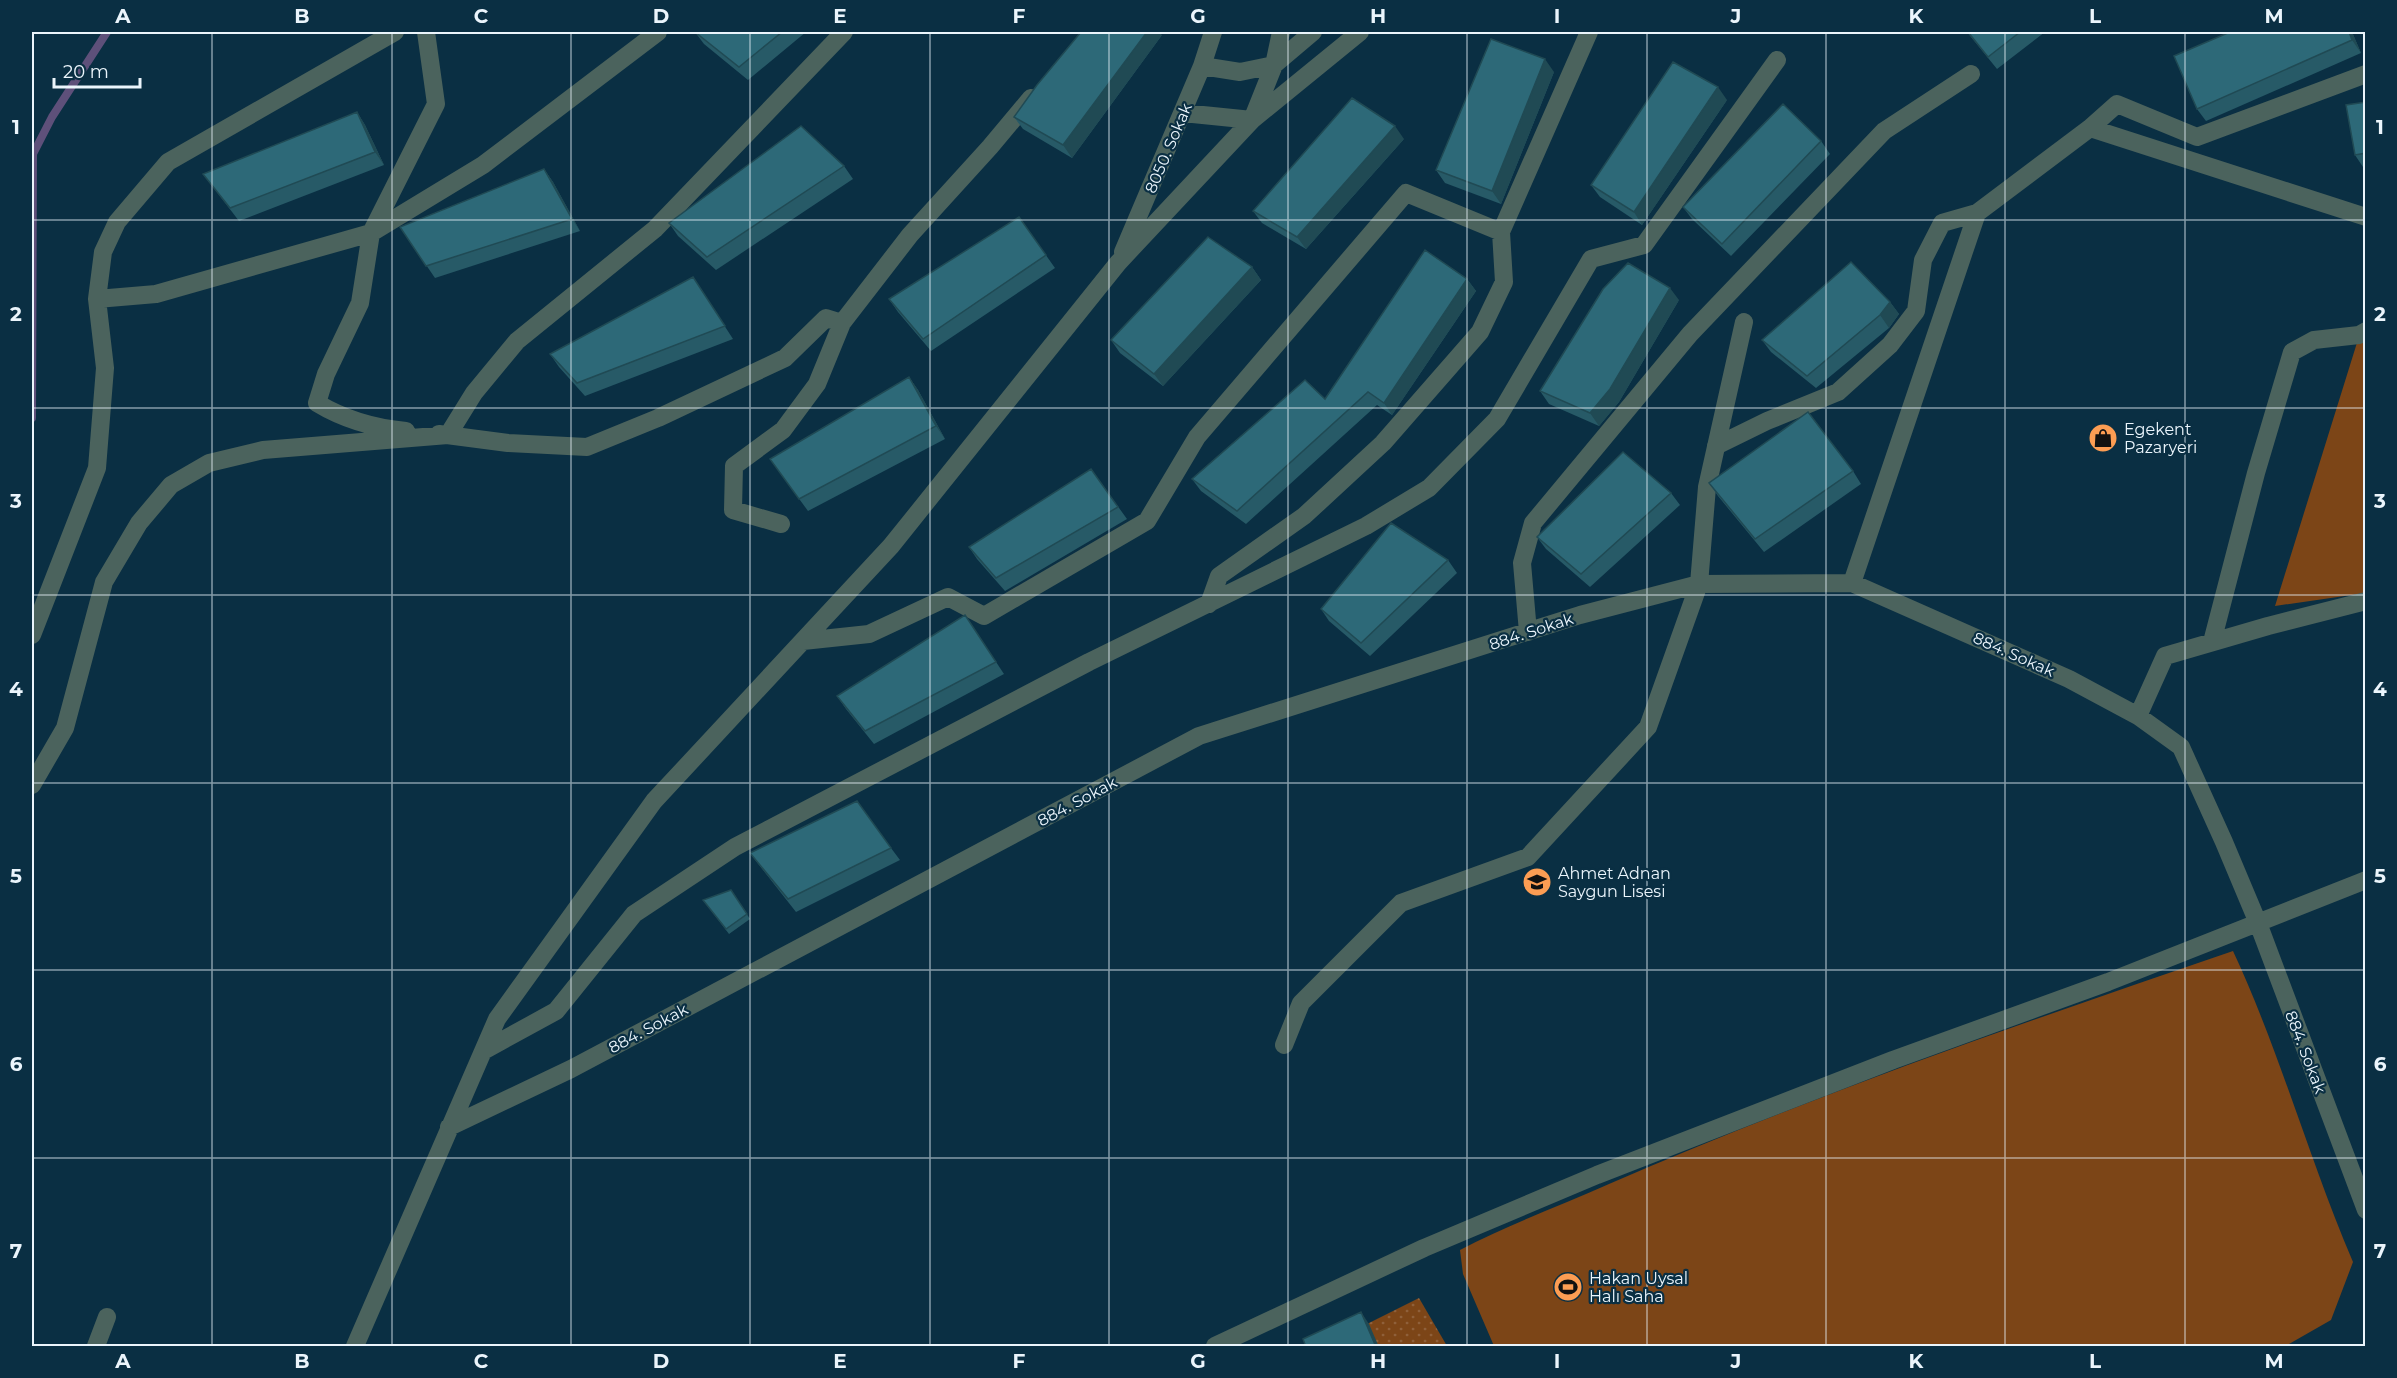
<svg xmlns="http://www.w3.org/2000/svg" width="2397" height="1378" viewBox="0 0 2397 1378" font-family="Montserrat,sans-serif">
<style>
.grass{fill:url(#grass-dots)}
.park{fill:#7c4517}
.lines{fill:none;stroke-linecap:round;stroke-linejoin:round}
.stream{stroke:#5e507a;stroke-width:8}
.minor{stroke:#4b635d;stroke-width:18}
.wall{fill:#275a67}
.shaded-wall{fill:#204a54}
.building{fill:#2d6978;stroke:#204a54;stroke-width:1.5}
.grid{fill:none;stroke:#ebf5fc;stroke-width:1.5;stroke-opacity:0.55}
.labels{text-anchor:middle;stroke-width:4.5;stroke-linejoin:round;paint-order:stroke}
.street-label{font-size:16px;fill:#ebf5fc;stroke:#0a2f43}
.poi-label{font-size:16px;fill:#ebf5fc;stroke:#0a2f43;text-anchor:start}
.neatline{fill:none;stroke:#ebf5fc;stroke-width:2}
.grid-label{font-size:20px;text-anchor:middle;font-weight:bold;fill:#ebf5fc}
</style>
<defs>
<pattern id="grass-dots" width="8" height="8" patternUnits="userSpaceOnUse" patternTransform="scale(1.5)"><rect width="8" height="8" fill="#7c4517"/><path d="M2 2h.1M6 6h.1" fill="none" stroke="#8f603a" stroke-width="1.8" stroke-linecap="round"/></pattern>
</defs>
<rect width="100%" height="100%" fill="#0a2f43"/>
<path class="grass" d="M 1419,1298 L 1447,1346 L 1323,1346 Z"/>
<path class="park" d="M 2365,317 L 2365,593 L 2275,606 Z
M 2233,951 C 2280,1052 2309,1159 2353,1262 L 2331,1320 L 2289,1344 L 2275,1346 L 1494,1346 L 1463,1274 L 1460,1250 C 1508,1225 1559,1206 1609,1184 C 1813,1095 2023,1023 2233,951 Z"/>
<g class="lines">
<path class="stream" d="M 32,418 L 33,154 L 52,117 L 107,32"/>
<path class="minor" d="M 1202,66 L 1240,72 L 1274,65 L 1313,32
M 1183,113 L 1252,120 L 1274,65 L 1281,32
M 2090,128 L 2117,104 L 2197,137 L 2366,74
M 1123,252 L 1202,66 L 1213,32
M 97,299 L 156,294 L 371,233 L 483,165 L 658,32
M 406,431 C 373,428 345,420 317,403 L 326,374 L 360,303 L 371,233 L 436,104 L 426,32
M 439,434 L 508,443 L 587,447 L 658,418 L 785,358 L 826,318 L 842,323
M 1716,446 L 1767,421 L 1838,392 L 1890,345 L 1916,311 L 1923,260 L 1942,223 L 1977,213
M 781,524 L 733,510 L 734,466 L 783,430 L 817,384 L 842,323 L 910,235 L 990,147 L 1031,98
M 1852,583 L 1977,213 L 2090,128 L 2366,217
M 1209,604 L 1219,576 L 1304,516 L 1383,443 L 1480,332 L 1504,282 L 1501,232
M 1528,632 L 1522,563 L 1533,523 L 1690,334 L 1884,131 L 1971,74
M 32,635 L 97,468 L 105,368 L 97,299 L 103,252 L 117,222 L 168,162 L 395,32
M 803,641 L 869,634 L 948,597 L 984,616 L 1147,521 L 1197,437 L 1406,193 L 1501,232 L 1589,32
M 2212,642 L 2256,473 L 2292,352 L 2314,340 L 2359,335 L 2366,331
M 2138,716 L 2165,656 L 2268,626 L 2366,601
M 32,785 L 65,728 L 104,582 L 139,523 L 171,485 L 209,463 L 263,450 L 448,435 L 474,393 L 517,341 L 655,229 L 844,32
M 1284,1045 L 1301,1003 L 1401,903 L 1528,857 L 1648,727 L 1699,584 L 1707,487 L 1744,322
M 483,1051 L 556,1011 L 634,914 L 735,847 L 1089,662 L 1366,526 L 1429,488 L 1497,419 L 1591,259 L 1644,245 L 1777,60
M 449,1127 L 571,1069 L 1199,736 L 1580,615 L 1699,584 L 1852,583 L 2069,679 L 2138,716 L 2181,747 L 2224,842 L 2258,923 L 2366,1210
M 96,1346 L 107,1317
M 355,1346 L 497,1019 L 654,801 L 891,546 L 1118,263 L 1252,120 L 1360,32
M 1215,1346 L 1424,1248 L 1597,1175 L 1893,1060 L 2108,982 L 2366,880"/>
</g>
<path class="wall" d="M 695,32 L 806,32 L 748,80 L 704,44 Z
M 1967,32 L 2045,32 L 1997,69 Z
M 2352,32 L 2361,53 L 2206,121 L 2197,109 Z
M 1162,35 L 1072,158 L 1023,129 L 1014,117 Z
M 1554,72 L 1501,204 L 1445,183 L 1436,170 Z
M 1727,100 L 1642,225 L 1600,197 L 1591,185 Z
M 2366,102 L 2366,167 L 2363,167 L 2355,155 Z
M 357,112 L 365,125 L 384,165 L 239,221 L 203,174 Z
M 1404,139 L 1306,249 L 1262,223 L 1253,211 Z
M 1821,141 L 1830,154 L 1731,256 L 1692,219 L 1683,207 Z
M 844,166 L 853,179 L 716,270 L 678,236 L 669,223 Z
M 544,169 L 553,182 L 580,231 L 435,278 L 400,227 Z
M 1019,217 L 1055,268 L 931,351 L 898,312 L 889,299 Z
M 1252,267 L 1261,280 L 1163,386 L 1120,353 L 1111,340 Z
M 693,277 L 733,339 L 585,396 L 559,367 L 550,354 Z
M 1467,279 L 1476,291 L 1392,415 L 1377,405 L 1246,524 L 1201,491 L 1192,479 L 1325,399 Z
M 1679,300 L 1619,402 L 1599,426 L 1549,404 L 1540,391 Z
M 1890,302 L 1899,314 L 1889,328 L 1816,388 L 1771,352 L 1762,340 Z
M 909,377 L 918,390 L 945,439 L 808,511 L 770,459 Z
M 1091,469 L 1127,519 L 1005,591 L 977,559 L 969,547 Z
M 1853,471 L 1861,484 L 1764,552 L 1718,496 L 1709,483 Z
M 1671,493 L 1680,505 L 1590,587 L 1546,549 L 1537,537 Z
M 1448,560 L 1457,573 L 1370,656 L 1329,621 L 1321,609 Z
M 965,615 L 1004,674 L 874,744 L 846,709 L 837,696 Z
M 891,848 L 900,860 L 796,912 L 759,865 L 750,853 Z
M 731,890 L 750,919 L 729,934 L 703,900 Z"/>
<path class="shaded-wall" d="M 1147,32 L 1159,32 L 1162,35 L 1072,158 L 1063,145 Z
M 2349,32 L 2352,32 L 2361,53 L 2352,40 Z
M 1545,59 L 1554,72 L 1501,204 L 1492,191 Z
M 1718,87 L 1727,100 L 1642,225 L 1634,212 Z
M 357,112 L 365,125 L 384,165 L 375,152 Z
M 1395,126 L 1404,139 L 1306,249 L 1297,237 Z
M 544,169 L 553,182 L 580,231 L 572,219 Z
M 1252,267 L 1261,280 L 1163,386 L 1154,374 Z
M 1467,279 L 1476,291 L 1392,415 L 1384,403 Z
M 1670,288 L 1679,300 L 1619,402 L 1599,426 L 1590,413 Z
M 1890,302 L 1899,314 L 1889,328 L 1880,315 Z
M 909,377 L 918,390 L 945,439 L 936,426 Z
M 1361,1312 L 1369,1324 L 1379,1347 L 1376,1347 Z"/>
<path class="building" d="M 695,32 L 782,32 L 739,67 Z
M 1081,32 L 1147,32 L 1063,145 L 1014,117 L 1037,85 Z
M 1968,32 L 2020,32 L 1988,57 Z
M 2230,32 L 2349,32 L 2352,40 L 2197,109 L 2174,56 Z
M 1491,39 L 1545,59 L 1492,191 L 1436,170 Z
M 1673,62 L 1718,87 L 1634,212 L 1591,185 Z
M 1352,98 L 1395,126 L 1297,237 L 1253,211 Z
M 2366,102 L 2366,153 L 2355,155 L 2346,105 Z
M 1783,104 L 1821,141 L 1722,244 L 1683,207 Z
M 357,112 L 375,152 L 230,208 L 203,174 Z
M 801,126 L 844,166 L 707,257 L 669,223 Z
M 544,169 L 572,219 L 426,266 L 400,227 Z
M 1019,217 L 1046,255 L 923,339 L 889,299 Z
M 1208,237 L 1252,267 L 1154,374 L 1111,340 Z
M 1425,250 L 1467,279 L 1384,403 L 1368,392 L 1237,511 L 1192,479 L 1305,380 L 1325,399 Z
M 1851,262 L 1890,302 L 1880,315 L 1807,376 L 1762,340 Z
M 1628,263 L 1670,288 L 1610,389 L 1590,413 L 1540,391 L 1603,289 Z
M 693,277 L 725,326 L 577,383 L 550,354 Z
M 909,377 L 936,426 L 799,499 L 770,459 Z
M 1808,412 L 1853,471 L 1755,539 L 1709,483 Z
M 1623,452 L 1671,493 L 1581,574 L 1537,537 Z
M 1091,469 L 1118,507 L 996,578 L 969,547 Z
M 1391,523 L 1448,560 L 1361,643 L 1321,609 Z
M 965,615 L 996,662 L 865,731 L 837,696 Z
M 857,801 L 891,848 L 788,899 L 750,853 Z
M 731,890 L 747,914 L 726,929 L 703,900 Z
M 1361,1312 L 1376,1347 L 1306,1347 L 1303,1339 Z"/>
<path class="grid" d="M 212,32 L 212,1346M 392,32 L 392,1346M 571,32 L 571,1346M 750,32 L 750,1346M 930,32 L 930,1346M 1109,32 L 1109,1346M 1288,32 L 1288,1346M 1467,32 L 1467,1346M 1647,32 L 1647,1346M 1826,32 L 1826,1346M 2005,32 L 2005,1346M 2185,32 L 2185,1346M 32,220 L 2366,220M 32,408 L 2366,408M 32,595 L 2366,595M 32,783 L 2366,783M 32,970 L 2366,970M 32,1158 L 2366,1158"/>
<defs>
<g id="shop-disc" transform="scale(1.5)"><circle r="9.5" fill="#fc9d53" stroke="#0a2f43"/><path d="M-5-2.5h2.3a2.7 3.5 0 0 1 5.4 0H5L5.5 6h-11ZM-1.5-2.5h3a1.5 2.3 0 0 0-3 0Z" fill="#111"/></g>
<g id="school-disc" transform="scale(1.5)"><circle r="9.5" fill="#fc9d53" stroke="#0a2f43"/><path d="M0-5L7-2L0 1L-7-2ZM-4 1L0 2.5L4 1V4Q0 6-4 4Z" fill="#111"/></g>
<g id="stadium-disc" transform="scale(1.5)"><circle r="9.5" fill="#fc9d53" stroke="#0a2f43"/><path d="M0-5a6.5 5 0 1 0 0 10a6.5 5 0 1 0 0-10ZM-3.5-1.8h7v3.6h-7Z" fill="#111"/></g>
</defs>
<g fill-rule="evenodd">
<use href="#shop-disc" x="2103" y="438"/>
<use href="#school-disc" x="1537" y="882"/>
<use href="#stadium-disc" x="1568" y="1287"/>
</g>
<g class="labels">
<g class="street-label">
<text transform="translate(1168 148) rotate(-67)" y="6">8050. Sokak</text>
<text transform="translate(1531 631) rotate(-18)" y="6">884. Sokak</text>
<text transform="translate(2014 654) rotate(24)" y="6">884. Sokak</text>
<text transform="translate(1077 801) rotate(-28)" y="6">884. Sokak</text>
<text transform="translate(648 1028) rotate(-28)" y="6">884. Sokak</text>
<text transform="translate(2306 1052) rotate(69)" y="6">884. Sokak</text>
</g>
<g class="poi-label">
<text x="2124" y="435">Egekent<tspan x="2124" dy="18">Pazaryeri</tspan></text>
<text x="1558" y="879">Ahmet Adnan<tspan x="1558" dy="18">Saygun Lisesi</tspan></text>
<text x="1589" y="1284">Hakan Uysal<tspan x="1589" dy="18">Halı Saha</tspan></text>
</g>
</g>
<rect width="2397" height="1378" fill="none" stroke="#0a2f43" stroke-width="66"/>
<path d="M54 78v9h86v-9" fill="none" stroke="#ebf5fc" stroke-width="3"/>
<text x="63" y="78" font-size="18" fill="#ebf5fc" stroke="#0a2f43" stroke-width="4.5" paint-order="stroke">20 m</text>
<rect x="33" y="33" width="2331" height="1312" class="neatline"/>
<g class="grid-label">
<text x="123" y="23">A</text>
<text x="302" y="23">B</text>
<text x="481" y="23">C</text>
<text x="661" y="23">D</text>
<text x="840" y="23">E</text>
<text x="1019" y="23">F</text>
<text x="1198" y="23">G</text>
<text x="1378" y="23">H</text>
<text x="1557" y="23">I</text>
<text x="1736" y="23">J</text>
<text x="1916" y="23">K</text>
<text x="2095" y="23">L</text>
<text x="2274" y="23">M</text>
<text x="16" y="134">1</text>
<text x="2380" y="134">1</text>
<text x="16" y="321">2</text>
<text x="2380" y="321">2</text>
<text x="16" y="508">3</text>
<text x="2380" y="508">3</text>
<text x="16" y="696">4</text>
<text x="2380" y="696">4</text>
<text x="16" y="883">5</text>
<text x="2380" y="883">5</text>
<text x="16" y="1071">6</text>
<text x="2380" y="1071">6</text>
<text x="16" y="1258">7</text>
<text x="2380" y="1258">7</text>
<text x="123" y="1368">A</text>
<text x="302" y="1368">B</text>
<text x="481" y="1368">C</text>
<text x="661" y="1368">D</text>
<text x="840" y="1368">E</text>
<text x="1019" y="1368">F</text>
<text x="1198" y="1368">G</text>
<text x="1378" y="1368">H</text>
<text x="1557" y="1368">I</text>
<text x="1736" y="1368">J</text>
<text x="1916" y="1368">K</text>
<text x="2095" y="1368">L</text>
<text x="2274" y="1368">M</text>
</g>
</svg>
